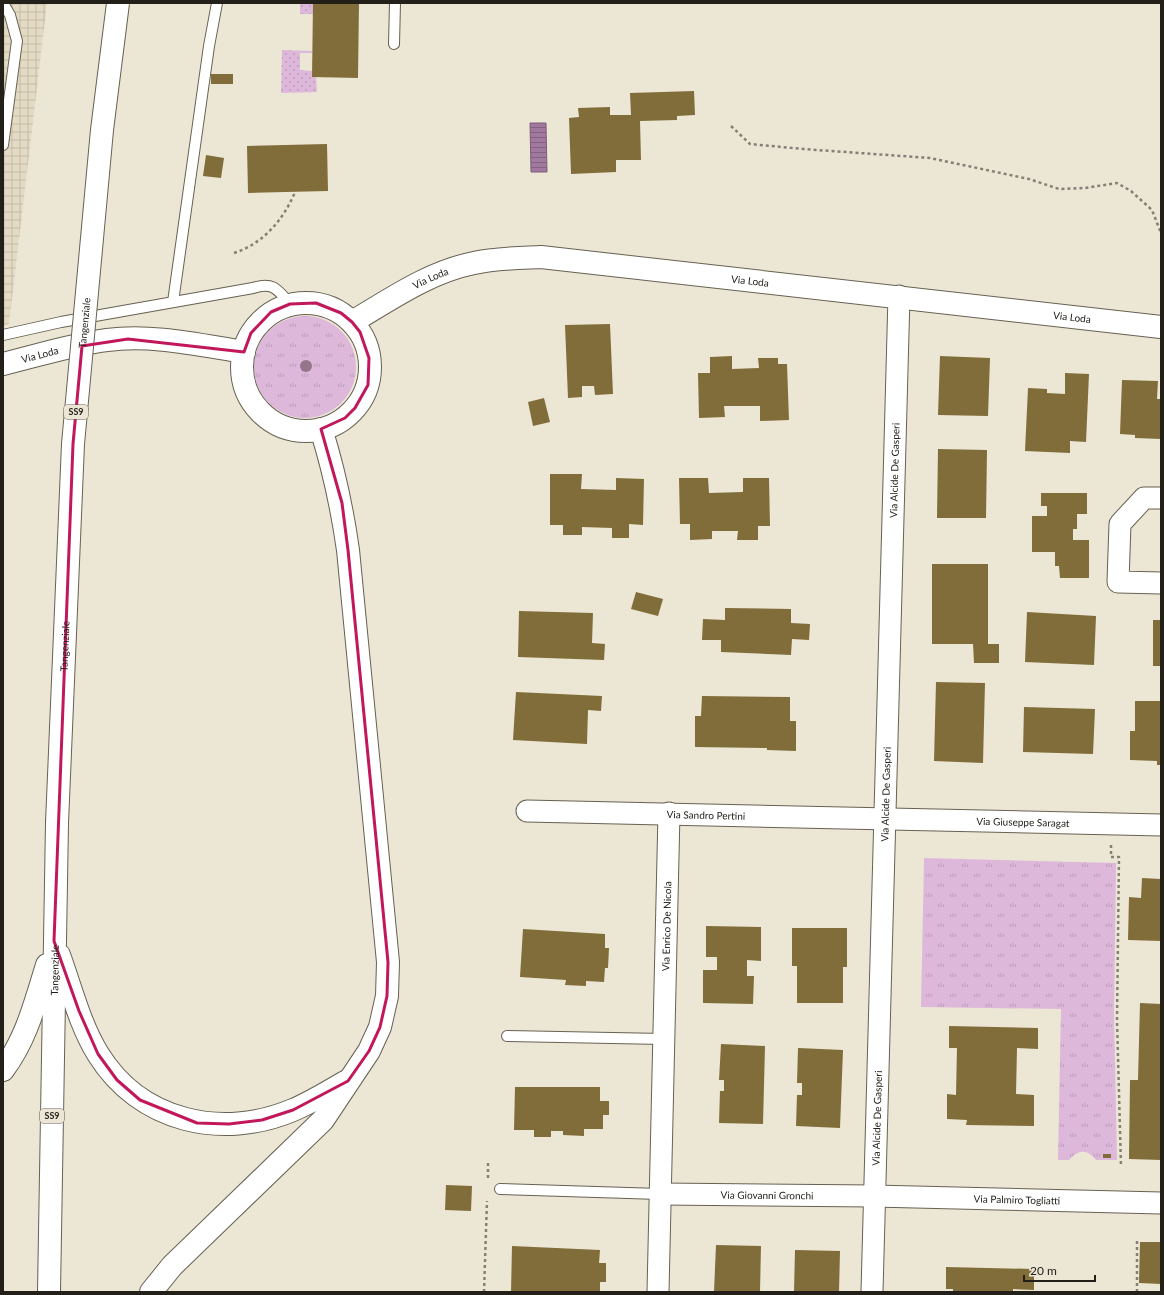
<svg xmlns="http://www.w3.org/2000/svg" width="1164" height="1295" viewBox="0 0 1164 1295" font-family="Lato,sans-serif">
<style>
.industrial{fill:url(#industrial-grid)}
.grass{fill:url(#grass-tufts)}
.garden{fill:url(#garden-dots)}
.water{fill:url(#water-rules);stroke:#7b5e76}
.building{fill:#806d39}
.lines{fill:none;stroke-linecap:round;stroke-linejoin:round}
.lane-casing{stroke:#666152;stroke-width:12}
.street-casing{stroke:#666152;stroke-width:23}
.secondary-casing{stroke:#666152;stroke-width:24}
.primary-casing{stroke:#666152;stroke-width:24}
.path{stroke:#858075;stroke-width:2.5;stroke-dasharray:3 3;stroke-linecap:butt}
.lane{stroke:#fff;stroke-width:10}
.street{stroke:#fff;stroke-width:21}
.secondary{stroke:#fff;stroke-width:22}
.primary{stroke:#fff;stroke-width:22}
.primary-bridge-casing{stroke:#666152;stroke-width:24;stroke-linecap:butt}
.primary-bridge{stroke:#fff;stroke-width:22}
.tree{fill:#957589}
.marked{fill:none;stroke:#c2185b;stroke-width:3;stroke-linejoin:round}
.labels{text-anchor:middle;stroke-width:3;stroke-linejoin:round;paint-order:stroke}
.shield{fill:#ece6d5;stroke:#5f5b52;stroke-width:1}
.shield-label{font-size:9px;font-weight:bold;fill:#23201a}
.street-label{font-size:10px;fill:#23201a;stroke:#ece6d5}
</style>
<defs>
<pattern id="industrial-grid" width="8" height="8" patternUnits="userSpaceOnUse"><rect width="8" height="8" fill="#e4dbc4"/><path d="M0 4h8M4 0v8" fill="none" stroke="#c3bca8"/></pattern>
<pattern id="grass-tufts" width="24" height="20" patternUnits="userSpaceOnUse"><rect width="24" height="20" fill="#ddb8da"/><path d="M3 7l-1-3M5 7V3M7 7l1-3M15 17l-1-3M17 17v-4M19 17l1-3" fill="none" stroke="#bd9eba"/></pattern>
<pattern id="garden-dots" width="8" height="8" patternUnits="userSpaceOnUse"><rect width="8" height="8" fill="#ddb8da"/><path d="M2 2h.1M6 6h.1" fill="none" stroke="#bd9eba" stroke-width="1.8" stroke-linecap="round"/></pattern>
<pattern id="water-rules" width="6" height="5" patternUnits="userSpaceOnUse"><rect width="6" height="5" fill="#a1789e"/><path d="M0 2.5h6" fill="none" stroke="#836280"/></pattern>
</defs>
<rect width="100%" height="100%" fill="#ece6d5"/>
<path class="industrial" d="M 3,3 L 47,3 L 9,324 L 3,326 Z"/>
<path class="grass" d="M254 367a51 51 0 1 1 102 0a51 51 0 1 1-102 0Z
M 924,858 L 1116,863 L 1114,1014 L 1117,1160 L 1096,1160 C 1087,1149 1079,1149 1069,1160 L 1058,1160 L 1061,1009 L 921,1007 Z"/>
<path class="garden" d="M 300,3 L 313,3 L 313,14 L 300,14 Z
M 282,50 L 312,51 L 312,53 L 300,53 L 300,70 L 312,71 L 312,77 L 316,77 L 317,92 L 281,93 Z"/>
<path class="water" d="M 530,123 L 546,123 L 547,172 L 531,172 Z"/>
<path class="building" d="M 313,3 L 359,3 L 358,78 L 312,77 Z
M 211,74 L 233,74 L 233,84 L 211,84 Z
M 694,91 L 695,115 L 677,116 L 677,120 L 640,121 L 641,160 L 616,160 L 616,172 L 571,174 L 569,118 L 579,117 L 578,108 L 610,107 L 610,115 L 631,115 L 630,93 Z
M 327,144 L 328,191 L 248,193 L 247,146 Z
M 206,155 L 224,158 L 221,178 L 203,176 Z
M 610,324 L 613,394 L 595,395 L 594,386 L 582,386 L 582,397 L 568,398 L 565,325 Z
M 732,356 L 732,369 L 759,368 L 758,358 L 778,358 L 778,364 L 787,364 L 789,420 L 760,421 L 760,406 L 724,406 L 725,417 L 699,418 L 698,373 L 710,373 L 710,357 Z
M 940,356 L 990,358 L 988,416 L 938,415 Z
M 1065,373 L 1089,374 L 1086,442 L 1070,441 L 1070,453 L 1025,451 L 1028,388 L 1047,389 L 1047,393 L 1065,394 Z
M 1122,380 L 1158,381 L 1157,399 L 1161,399 L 1161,439 L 1135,438 L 1135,435 L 1120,434 Z
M 544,398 L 550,422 L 533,426 L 528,402 Z
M 938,449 L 987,450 L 986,518 L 937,518 Z
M 550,474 L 582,474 L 581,489 L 616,490 L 616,478 L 644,479 L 643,525 L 629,524 L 629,538 L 612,538 L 612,528 L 582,527 L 582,535 L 563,535 L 563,525 L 550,525 Z
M 679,478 L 708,478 L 709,493 L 743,492 L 743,478 L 769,478 L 770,526 L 758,526 L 758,540 L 737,540 L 738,531 L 712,531 L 712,539 L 690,540 L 690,524 L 680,524 Z
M 1041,493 L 1087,493 L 1087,514 L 1077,514 L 1077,529 L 1073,529 L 1073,540 L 1089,540 L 1089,578 L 1060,578 L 1059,566 L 1055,566 L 1055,552 L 1032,552 L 1032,516 L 1047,516 L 1047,506 L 1041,506 Z
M 932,564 L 988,564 L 988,644 L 999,644 L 999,663 L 974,663 L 973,644 L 932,644 Z
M 636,592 L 663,599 L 658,616 L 631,609 Z
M 725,608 L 791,609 L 791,623 L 810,624 L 809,640 L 792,639 L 791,655 L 721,652 L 721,640 L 702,640 L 703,619 L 725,620 Z
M 519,611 L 593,613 L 592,643 L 605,644 L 604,660 L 518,657 Z
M 1027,612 L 1096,616 L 1094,665 L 1025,662 Z
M 1153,620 L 1161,620 L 1161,666 L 1153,666 Z
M 936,682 L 985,683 L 983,763 L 934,761 Z
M 516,692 L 602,696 L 601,711 L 588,710 L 587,744 L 513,740 Z
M 702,696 L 790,697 L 790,721 L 796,721 L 796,751 L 767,750 L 767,748 L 695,747 L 695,716 L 701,716 Z
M 1135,701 L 1161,701 L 1161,765 L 1157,765 L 1157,761 L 1130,760 L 1130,731 L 1135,731 Z
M 1024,707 L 1095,709 L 1093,754 L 1023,752 Z
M 1142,878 L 1161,879 L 1161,941 L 1128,940 L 1129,897 L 1141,898 Z
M 706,926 L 761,927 L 761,961 L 747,960 L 747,976 L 754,976 L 753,1004 L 703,1003 L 703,970 L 717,970 L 717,957 L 706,957 Z
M 792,928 L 847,928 L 847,967 L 843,967 L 843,1003 L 797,1003 L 797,966 L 792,966 Z
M 523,929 L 605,934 L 605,948 L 609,948 L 608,968 L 605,968 L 604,982 L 586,981 L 586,986 L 565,985 L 566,980 L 520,977 Z
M 1140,1003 L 1161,1004 L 1161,1160 L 1129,1159 L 1130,1080 L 1138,1080 Z
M 949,1026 L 1038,1028 L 1038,1049 L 1017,1048 L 1016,1094 L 1034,1095 L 1034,1126 L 966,1125 L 967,1120 L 947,1119 L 947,1094 L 956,1095 L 957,1048 L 949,1048 Z
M 721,1044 L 765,1046 L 763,1124 L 719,1123 L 720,1091 L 724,1091 L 724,1080 L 719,1080 Z
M 798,1048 L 843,1050 L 840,1128 L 796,1126 L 797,1095 L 802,1095 L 802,1083 L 797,1083 Z
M 515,1087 L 600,1087 L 600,1101 L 609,1101 L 609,1115 L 603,1115 L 603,1129 L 584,1129 L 584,1136 L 563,1135 L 563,1131 L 551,1131 L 551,1137 L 534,1137 L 534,1130 L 514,1130 Z
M 1103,1154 L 1111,1154 L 1111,1158 L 1103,1158 Z
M 446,1185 L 472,1186 L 471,1211 L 445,1210 Z
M 1140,1242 L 1161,1242 L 1161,1284 L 1139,1283 Z
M 716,1245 L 761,1246 L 760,1292 L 714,1292 Z
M 512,1246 L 600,1250 L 599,1263 L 606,1263 L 606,1282 L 600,1282 L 600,1292 L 511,1292 Z
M 795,1250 L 840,1251 L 839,1292 L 794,1292 Z
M 946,1267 L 1034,1269 L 1034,1290 L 1013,1289 L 1013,1292 L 953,1292 L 953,1289 L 946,1289 Z"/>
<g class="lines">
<g class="lane-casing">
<path id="lane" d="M 394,44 L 395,3
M 3,145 L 17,41 L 10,15 L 3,3
M 173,302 L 209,46 L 217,3
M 3,335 L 61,322 L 253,288 C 273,281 278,290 290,304
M 507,1036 L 664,1039
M 500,1189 L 660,1194"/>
</g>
<g class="street-casing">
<g id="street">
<path d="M 1161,498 L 1144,498 L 1120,524 L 1118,582 L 1161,583"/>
<path id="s1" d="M 527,811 L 1161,825"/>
<path id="s2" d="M 660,1194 L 874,1196 L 1161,1203"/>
<path id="s3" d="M 658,1292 L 669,813"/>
<path id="s4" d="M 872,1292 L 899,296"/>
</g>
</g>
<g class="secondary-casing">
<g id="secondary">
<circle cx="306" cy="367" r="64"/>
<path id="s5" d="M 352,322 C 391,299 429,272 474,263 C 496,258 519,258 541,257 L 1161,327"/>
<path id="s6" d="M 3,364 C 36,356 74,344 107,340 C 152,334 199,345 244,352"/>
</g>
</g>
<g class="primary-casing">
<g id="primary">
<path d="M 59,955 C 71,988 80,1025 98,1054 C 140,1122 222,1140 293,1110 C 312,1102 329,1091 347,1081"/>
<path d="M 3,1070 C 27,1038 35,1003 47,965"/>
<path id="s7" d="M 49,1292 L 57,823"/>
<path d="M 151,1292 L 172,1266 L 323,1120 L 369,1051 L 380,1027 L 387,996 L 388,962 L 348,550 C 342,508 334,470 321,429"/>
</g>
</g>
<path class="path" d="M 731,126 L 750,144 L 803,149 L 930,158 L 1029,179 L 1059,189 L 1085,188 L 1117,183 L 1131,191 L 1152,210 L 1161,233
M 234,253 C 263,244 284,219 295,192
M 1111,845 L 1111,857 L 1119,857 L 1117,1020 L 1121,1166
M 488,1178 L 488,1160
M 484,1292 L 487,1201
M 1137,1292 L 1137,1239"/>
<use href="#lane" class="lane"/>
<use href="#street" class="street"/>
<use href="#secondary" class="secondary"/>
<use href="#primary" class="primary"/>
<g class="primary-bridge-casing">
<g id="primary-bridge">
<path id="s8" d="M 57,823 L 73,444 L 102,130 L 118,3"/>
</g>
</g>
<use href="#primary-bridge" class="primary-bridge"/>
</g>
<circle class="tree" cx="306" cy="366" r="6"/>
<path class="marked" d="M 316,303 L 341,313 L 352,322 L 360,332 L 369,358 L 368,385 L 355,408 L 345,418 L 321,429 L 342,503 L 348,550 L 388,962 L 387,996 L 380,1027 L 369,1051 L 348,1081 L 293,1110 L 262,1120 L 229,1124 L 197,1123 L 140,1100 L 117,1080 L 98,1054 L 79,1011 L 54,941 L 73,444 L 82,346 L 128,339 L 244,352 L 251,333 L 271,312 L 290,304 Z"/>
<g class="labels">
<g class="shield">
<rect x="64" y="405" width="24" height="14" rx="3"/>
<rect x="40" y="1109" width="24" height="14" rx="3"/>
</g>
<g class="shield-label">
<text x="76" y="415">SS9</text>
<text x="52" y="1119">SS9</text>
</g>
<g class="street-label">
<text dy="4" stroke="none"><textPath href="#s5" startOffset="90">Via Loda</textPath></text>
<text dy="4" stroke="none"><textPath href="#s5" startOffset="414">Via Loda</textPath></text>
<text dy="4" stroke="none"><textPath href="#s5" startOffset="738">Via Loda</textPath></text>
<text dy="4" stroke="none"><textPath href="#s8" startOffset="501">Tangenziale</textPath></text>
<text dy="4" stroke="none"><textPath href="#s6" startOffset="38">Via Loda</textPath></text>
<text dy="4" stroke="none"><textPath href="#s4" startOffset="822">Via Alcide De Gasperi</textPath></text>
<text dy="4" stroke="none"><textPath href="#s8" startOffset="177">Tangenziale</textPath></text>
<text dy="4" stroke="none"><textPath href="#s4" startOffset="498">Via Alcide De Gasperi</textPath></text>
<text dy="4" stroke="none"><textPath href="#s1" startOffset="179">Via Sandro Pertini</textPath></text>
<text dy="4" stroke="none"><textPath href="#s1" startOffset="496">Via Giuseppe Saragat</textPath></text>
<text dy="4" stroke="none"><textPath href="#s3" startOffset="366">Via Enrico De Nicola</textPath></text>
<text dy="4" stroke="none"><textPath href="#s7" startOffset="322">Tangenziale</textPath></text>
<text dy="4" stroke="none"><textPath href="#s4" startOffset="174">Via Alcide De Gasperi</textPath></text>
<text dy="4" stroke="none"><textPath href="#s2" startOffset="107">Via Giovanni Gronchi</textPath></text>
<text dy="4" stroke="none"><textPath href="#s2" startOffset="357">Via Palmiro Togliatti</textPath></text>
</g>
</g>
<rect width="1164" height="1295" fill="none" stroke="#23201a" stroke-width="8"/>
<path d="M1024 1275v6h71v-6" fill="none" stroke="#23201a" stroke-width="2"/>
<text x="1030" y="1275" font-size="12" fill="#23201a" stroke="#ece6d5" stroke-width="3" paint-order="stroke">20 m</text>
</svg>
